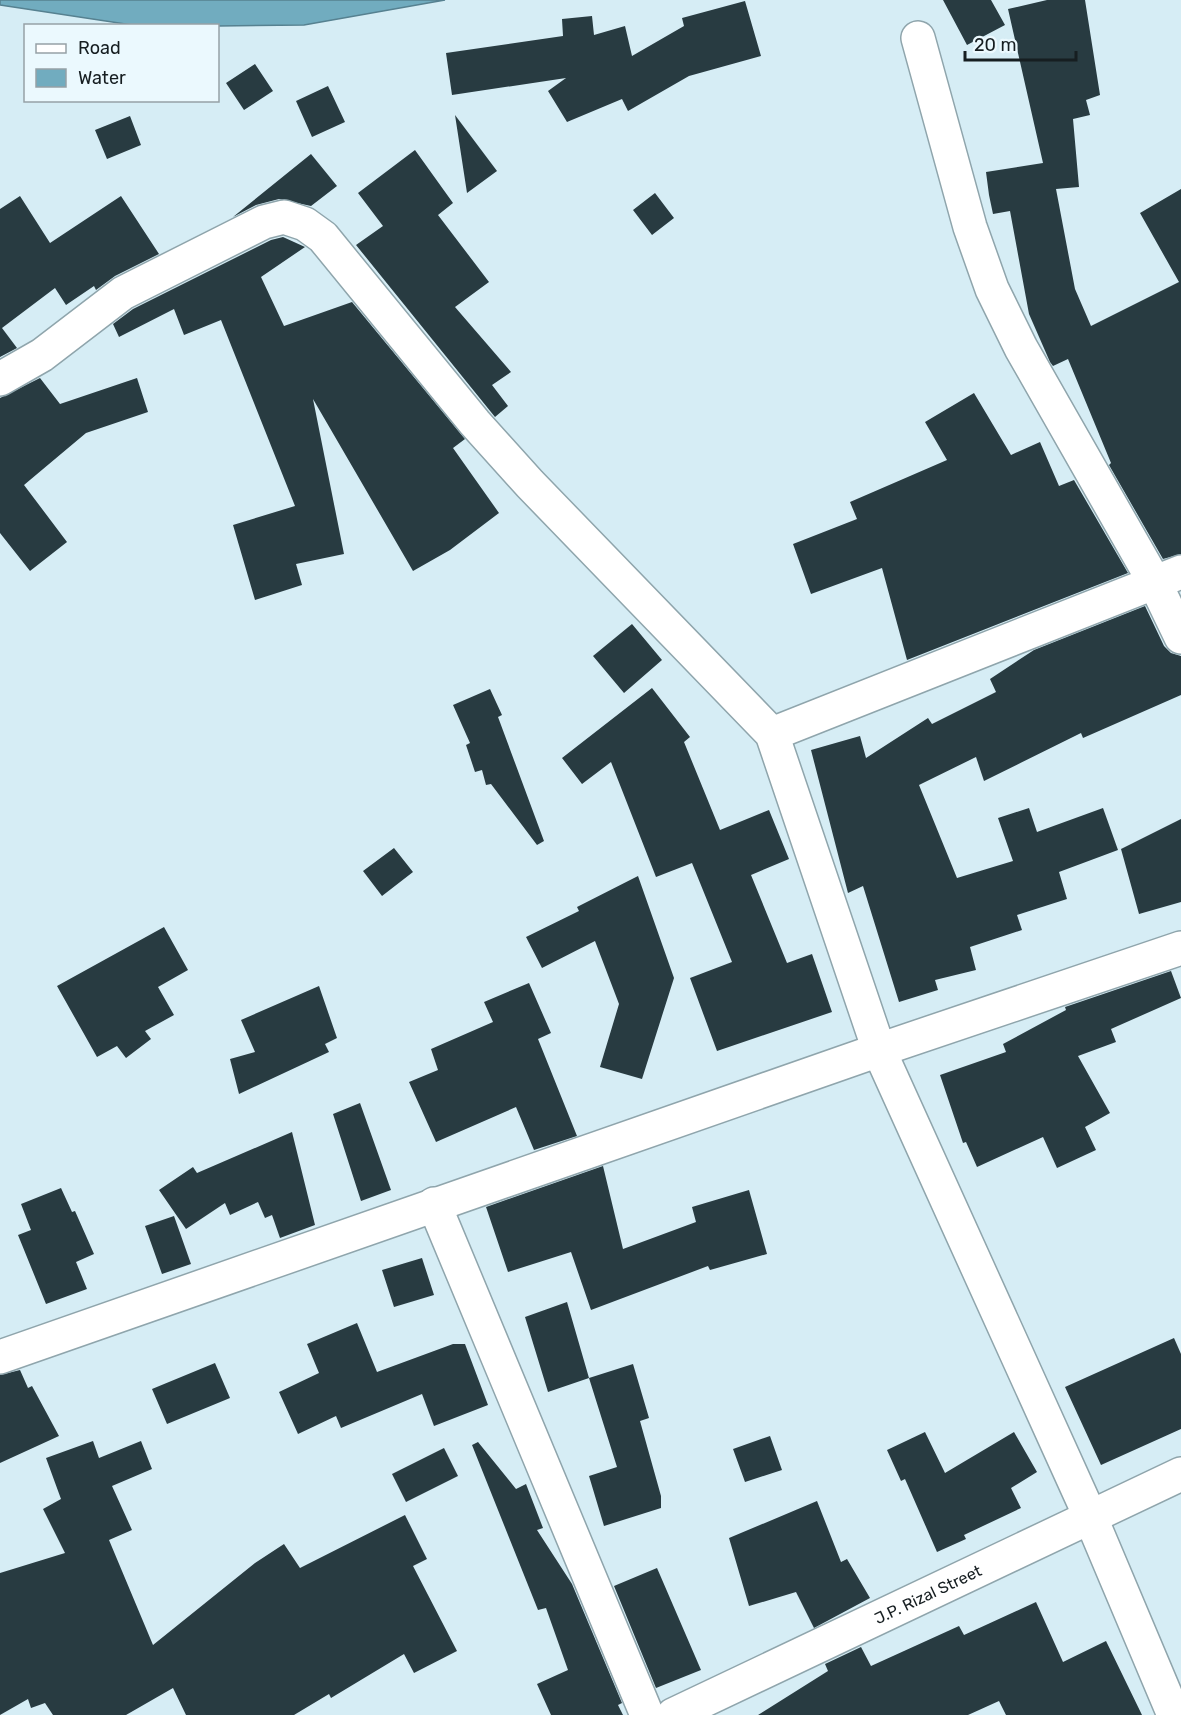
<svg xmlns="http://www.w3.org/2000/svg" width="1181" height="1715" viewBox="0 0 1181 1715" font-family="Rubik,sans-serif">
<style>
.water{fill:#71acbf;stroke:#568190;stroke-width:1.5}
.building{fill:#283b41}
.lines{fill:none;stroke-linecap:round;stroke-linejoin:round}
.street-casing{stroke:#8fa5ac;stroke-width:36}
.secondary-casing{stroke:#8fa5ac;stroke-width:36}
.street{stroke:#fff;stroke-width:33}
.secondary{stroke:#fff;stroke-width:33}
.labels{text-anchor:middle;stroke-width:6;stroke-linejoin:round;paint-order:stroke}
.street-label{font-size:16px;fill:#161e21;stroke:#ebf9fe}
</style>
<rect width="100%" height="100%" fill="#d6edf5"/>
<path class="water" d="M 0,0 L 445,0 L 304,25 L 218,26 L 132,25 L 0,5 Z"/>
<path class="building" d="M 943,0 L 991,0 L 1005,25 L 967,45 Z
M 1047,0 L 1085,0 L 1100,95 L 1086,100 L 1090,115 L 1073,119 L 1079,187 L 1056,189 L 1075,289 L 1091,326 L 1179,282 L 1140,213 L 1181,189 L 1181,554 L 1163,559 L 1109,465 L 1111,463 L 1068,359 L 1053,366 L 1050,362 L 1029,314 L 1010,211 L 993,214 L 989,195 L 986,172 L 1043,163 L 1008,9 Z
M 745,1 L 761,56 L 689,76 L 628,111 L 622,99 L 567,122 L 548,91 L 566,78 L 452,95 L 446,53 L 563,36 L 562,19 L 592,16 L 594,35 L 625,26 L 632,56 L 684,26 L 682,18 Z
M 255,64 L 273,91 L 244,110 L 226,83 Z
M 328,86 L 345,122 L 312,137 L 296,101 Z
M 455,115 L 497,171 L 467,193 Z
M 130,116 L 141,145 L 107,159 L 95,130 Z
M 415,150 L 453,203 L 438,215 L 489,282 L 455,307 L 511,372 L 492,385 L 508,406 L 495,417 L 356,245 L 383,226 L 358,193 Z
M 311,154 L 337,186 L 311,206 L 279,199 L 256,205 L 233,217 Z
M 655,193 L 674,218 L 652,235 L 633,210 Z
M 20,196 L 50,243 L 121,196 L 159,254 L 115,276 L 96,290 L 94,286 L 66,305 L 55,288 L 2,328 L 17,348 L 0,357 L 0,209 Z
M 283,237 L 305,247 L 261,277 L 284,326 L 352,302 L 465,439 L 453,448 L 499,513 L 450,550 L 413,571 L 313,399 L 344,554 L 296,564 L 302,585 L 255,600 L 233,525 L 295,506 L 221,320 L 184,335 L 174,309 L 119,337 L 113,324 L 133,309 L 271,240 Z
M 40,378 L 60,404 L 137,378 L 148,412 L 86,433 L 24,485 L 67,542 L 30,571 L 0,533 L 0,398 Z
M 974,393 L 1011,455 L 1040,442 L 1059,486 L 1074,480 L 1128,573 L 907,660 L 882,568 L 811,594 L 793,544 L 857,519 L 850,502 L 947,460 L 925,422 Z
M 1145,606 L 1164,646 L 1171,653 L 1181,656 L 1181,695 L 1083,738 L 1081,733 L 984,781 L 976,757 L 919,785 L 957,878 L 1013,861 L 998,818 L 1029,808 L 1037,832 L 1103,808 L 1118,850 L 1059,872 L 1067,899 L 1017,915 L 1022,930 L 970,947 L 976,970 L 935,980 L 938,990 L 899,1002 L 863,886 L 848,893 L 811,750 L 860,736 L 866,758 L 928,718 L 932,724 L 996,692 L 990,679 L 1034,650 Z
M 632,624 L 662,660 L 624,693 L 593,656 Z
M 652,688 L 690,737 L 684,742 L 720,830 L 769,810 L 789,859 L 751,875 L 787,963 L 812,954 L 832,1012 L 717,1051 L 690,978 L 732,962 L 692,863 L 656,877 L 611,762 L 582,784 L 562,758 Z
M 490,689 L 502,715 L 498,717 L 544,841 L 537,845 L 491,784 L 486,785 L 482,770 L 475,772 L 466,745 L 470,743 L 453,705 Z
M 1181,819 L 1181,902 L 1139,914 L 1121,849 Z
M 394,848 L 413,872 L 382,896 L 363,871 Z
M 638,876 L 674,978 L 642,1079 L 600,1067 L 619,1004 L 595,941 L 542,968 L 526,937 L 579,911 L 577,907 Z
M 164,927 L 188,970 L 158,987 L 174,1015 L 145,1031 L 151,1039 L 126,1058 L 117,1046 L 97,1057 L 57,986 Z
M 1171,971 L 1181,998 L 1111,1029 L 1116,1042 L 1078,1056 L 1110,1113 L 1085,1127 L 1096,1150 L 1057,1168 L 1043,1137 L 977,1167 L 966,1142 L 963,1143 L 940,1075 L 1006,1052 L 1003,1044 L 1066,1010 L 1065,1007 Z
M 529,983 L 551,1033 L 538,1039 L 577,1136 L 534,1150 L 516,1107 L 436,1142 L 409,1082 L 438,1070 L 431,1049 L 493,1022 L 484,1002 Z
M 319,986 L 337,1038 L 325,1044 L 329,1052 L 239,1094 L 230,1059 L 255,1052 L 241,1020 Z
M 360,1103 L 391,1190 L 361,1201 L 333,1114 Z
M 292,1132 L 315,1225 L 280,1238 L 272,1215 L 265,1218 L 258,1202 L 230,1215 L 225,1203 L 186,1229 L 159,1190 L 193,1167 L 197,1173 Z
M 603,1166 L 623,1249 L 696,1222 L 692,1207 L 749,1190 L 767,1254 L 710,1270 L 708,1266 L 591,1310 L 571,1252 L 508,1272 L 486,1207 Z
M 61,1188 L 72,1212 L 75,1211 L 94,1254 L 76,1262 L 87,1289 L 46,1304 L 18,1235 L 31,1230 L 21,1204 Z
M 174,1216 L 191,1264 L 162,1274 L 145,1226 Z
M 422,1258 L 434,1295 L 394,1307 L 382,1270 Z
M 567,1302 L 589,1378 L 548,1392 L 525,1317 Z
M 357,1323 L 377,1372 L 453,1344 L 465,1344 L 488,1405 L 434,1426 L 422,1394 L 341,1428 L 336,1416 L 298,1434 L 279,1392 L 319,1373 L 307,1344 Z
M 1174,1338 L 1181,1354 L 1181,1429 L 1101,1465 L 1065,1387 Z
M 215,1363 L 230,1398 L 167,1424 L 152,1389 Z
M 633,1364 L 649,1418 L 640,1421 L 661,1496 L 661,1508 L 604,1526 L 589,1476 L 617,1467 L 589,1378 Z
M 20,1370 L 28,1388 L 32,1386 L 59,1436 L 0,1463 L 0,1375 Z
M 925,1432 L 945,1473 L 1014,1432 L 1037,1472 L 1011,1488 L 1021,1508 L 964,1535 L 966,1539 L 937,1552 L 905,1479 L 901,1481 L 887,1450 Z
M 770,1436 L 782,1470 L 745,1482 L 733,1449 Z
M 93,1441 L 99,1458 L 141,1441 L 152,1469 L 112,1486 L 132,1530 L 109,1540 L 153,1645 L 255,1563 L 284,1544 L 300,1568 L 405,1515 L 427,1559 L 413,1566 L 457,1651 L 414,1673 L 404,1654 L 331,1698 L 329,1694 L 294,1715 L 186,1715 L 173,1688 L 126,1715 L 53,1715 L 45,1703 L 31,1708 L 28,1699 L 0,1715 L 0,1573 L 65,1553 L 43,1509 L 61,1499 L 46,1458 Z
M 478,1442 L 516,1489 L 526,1484 L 543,1528 L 537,1530 L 572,1584 L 622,1703 L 618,1705 L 623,1715 L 551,1715 L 537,1684 L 568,1670 L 546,1608 L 538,1610 L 472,1445 Z
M 444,1448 L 458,1476 L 406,1502 L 392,1474 Z
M 817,1501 L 841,1562 L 847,1559 L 870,1598 L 814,1628 L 796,1592 L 749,1606 L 729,1538 Z
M 657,1568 L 701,1670 L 656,1688 L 614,1586 Z
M 1036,1602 L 1063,1662 L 1106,1641 L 1142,1715 L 1006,1715 L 999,1701 L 968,1715 L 758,1715 L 828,1671 L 825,1664 L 861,1647 L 871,1666 L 959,1626 L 964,1635 Z"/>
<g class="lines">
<g class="street-casing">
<g id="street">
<path d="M 918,38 L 970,227 L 992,289 L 1021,348 L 1155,583 L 1181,637"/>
<path d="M 0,379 L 42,355 L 123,293 L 264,222 L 284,217 L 305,224 L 323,237 L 475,423 L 530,484 L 772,734 L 879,1050 L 1090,1516 L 1174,1715"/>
<path d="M 772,734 L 1181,572"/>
<path d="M 434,1204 L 647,1715"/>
<path id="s1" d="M 673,1715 L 1181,1474"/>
</g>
</g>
<g class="secondary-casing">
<path id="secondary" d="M 0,1357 L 879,1050 L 1181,948"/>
</g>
<use href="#street" class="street"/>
<use href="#secondary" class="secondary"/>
</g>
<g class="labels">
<g class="street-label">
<text dy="6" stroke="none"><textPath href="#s1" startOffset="282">J.P. Rizal Street</textPath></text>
</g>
</g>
<rect x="24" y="24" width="195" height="78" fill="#ebf9fe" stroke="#96a1a6" stroke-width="1.5"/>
<rect x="36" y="44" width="30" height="9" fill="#ffffff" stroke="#96a1a6" stroke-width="1.5"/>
<text x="78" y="54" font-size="18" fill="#161e21">Road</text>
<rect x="36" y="69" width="30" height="18" fill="#71acbf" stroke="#96a1a6" stroke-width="1.5"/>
<text x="78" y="84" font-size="18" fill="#161e21">Water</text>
<path d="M965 51v9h111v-9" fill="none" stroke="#161e21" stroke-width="3"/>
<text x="974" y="51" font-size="18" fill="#161e21" stroke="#ebf9fe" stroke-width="4.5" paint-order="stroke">20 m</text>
</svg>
